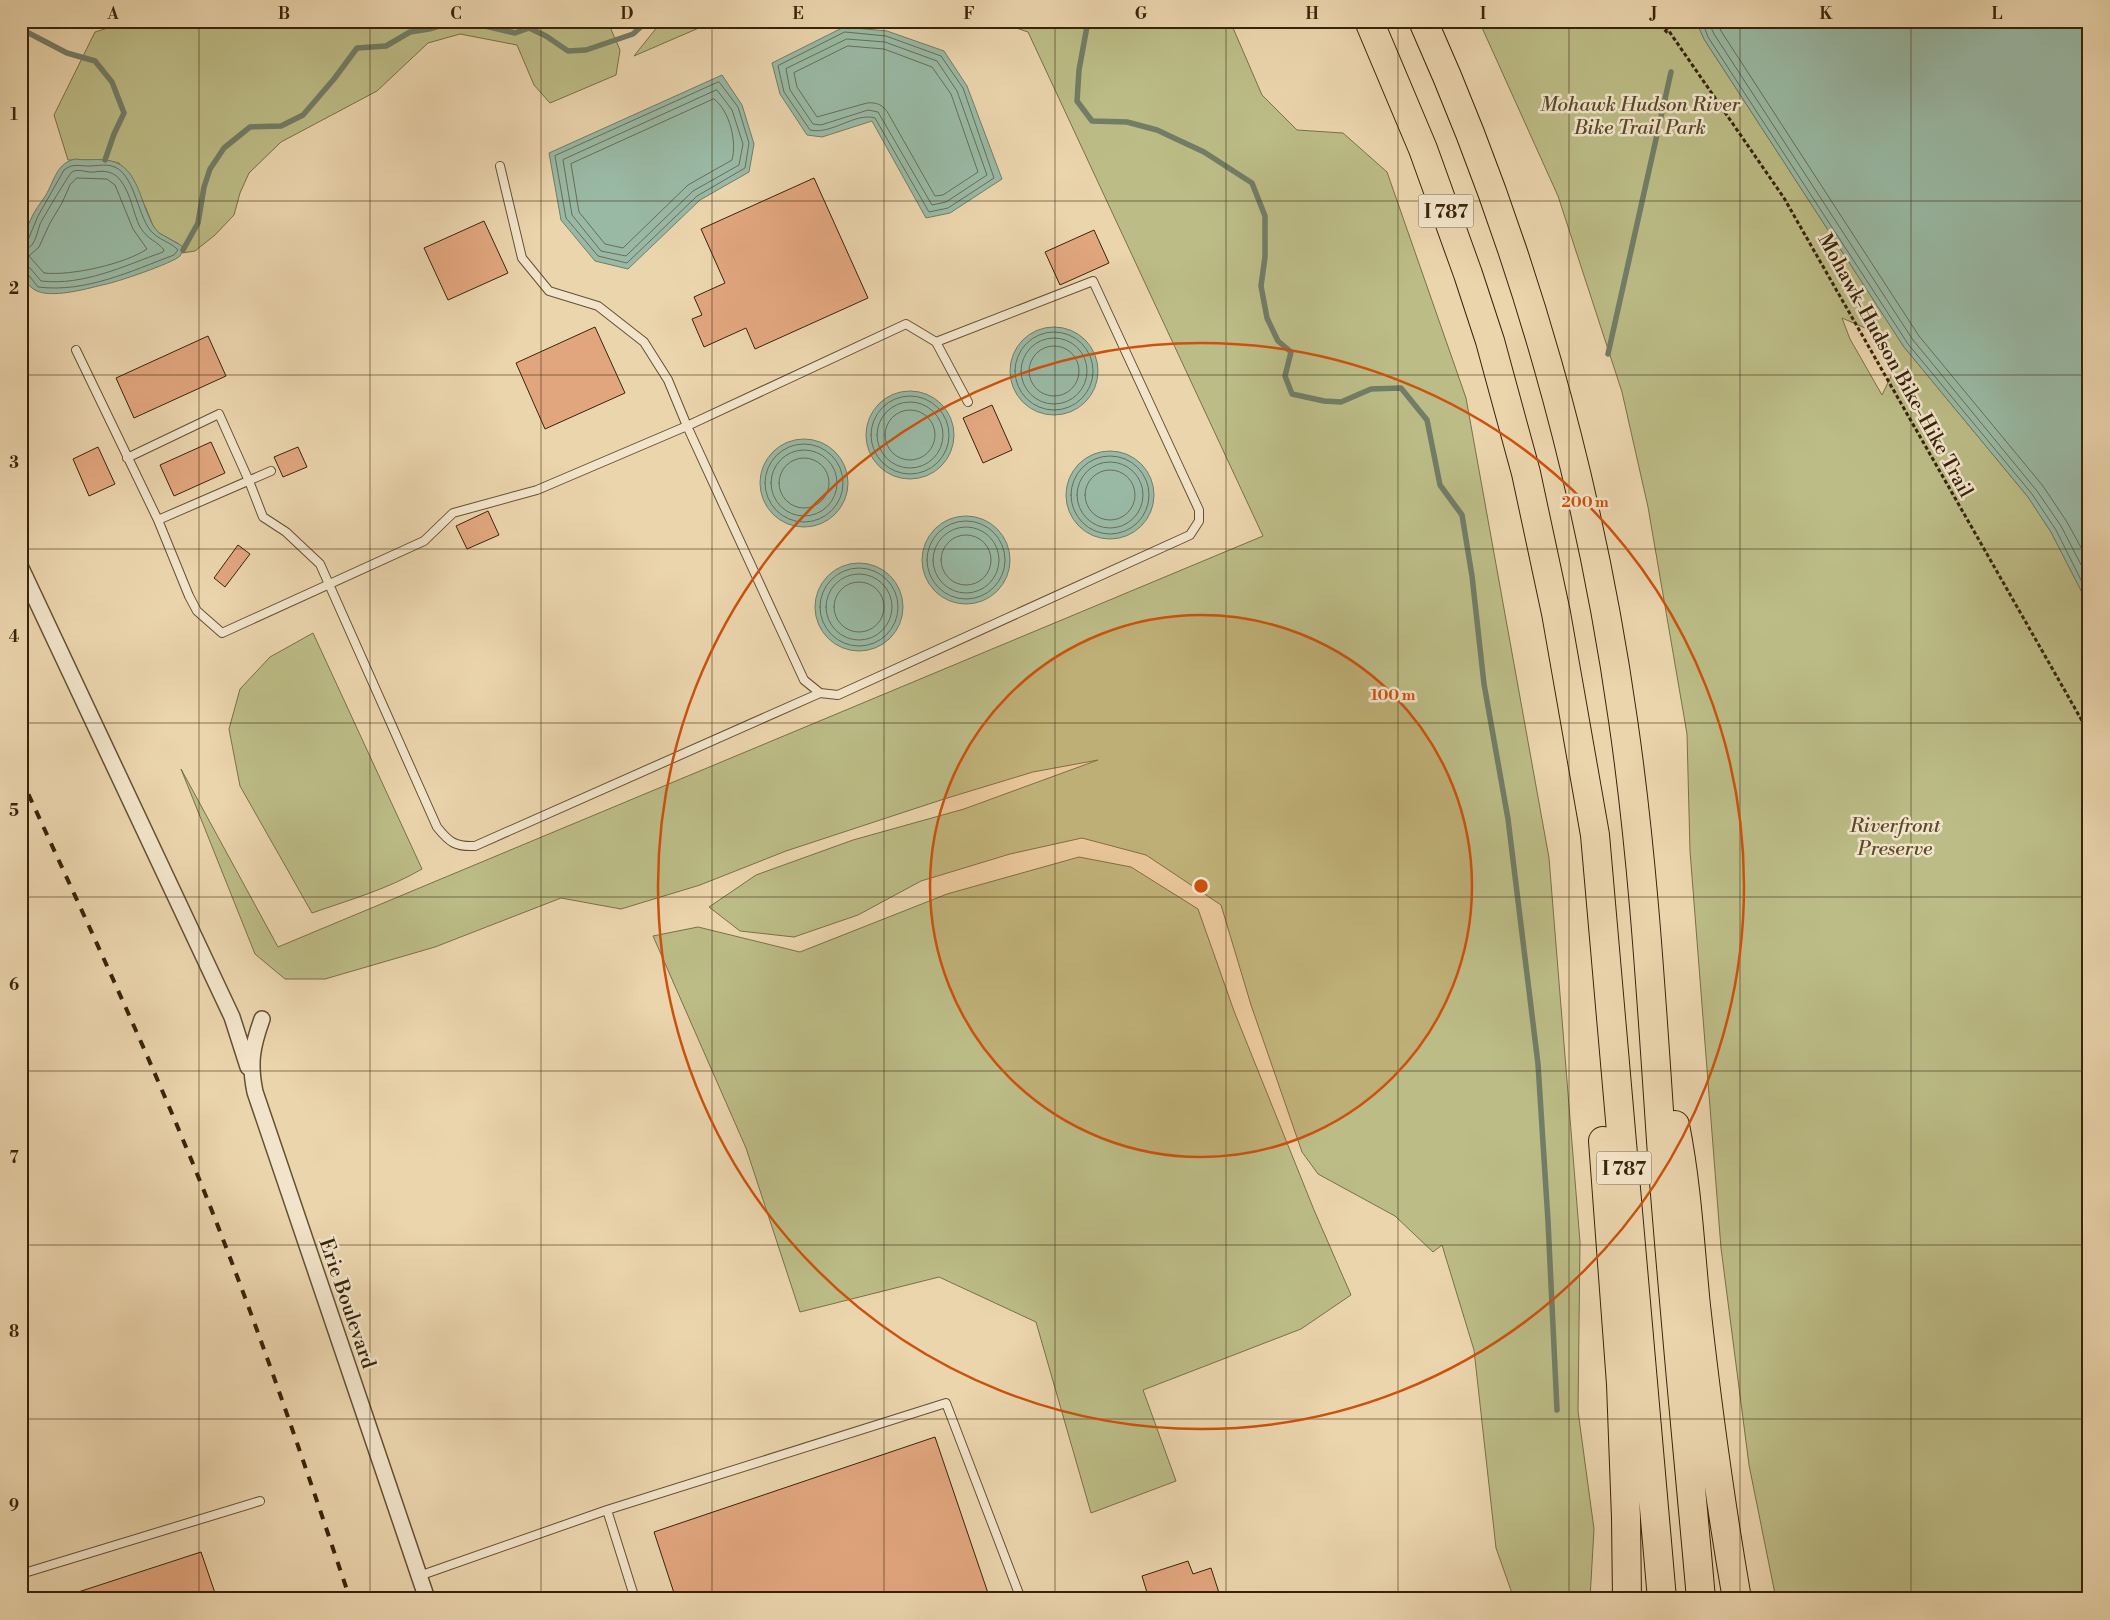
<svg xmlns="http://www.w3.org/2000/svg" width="2110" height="1620" viewBox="0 0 2110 1620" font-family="'Libre Bodoni',serif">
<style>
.green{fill:#bcbc86;stroke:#7a7048;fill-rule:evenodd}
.water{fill:#99b9a5;stroke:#727d67}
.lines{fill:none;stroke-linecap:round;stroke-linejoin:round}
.shore{stroke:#686e58;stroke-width:1}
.stream{stroke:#727d67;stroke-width:5.5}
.building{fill:#e2a67f;stroke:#38240a}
.lane-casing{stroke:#655033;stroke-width:10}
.street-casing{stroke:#655033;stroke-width:18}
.highway-casing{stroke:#38240a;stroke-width:30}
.path{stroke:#38240a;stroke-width:3;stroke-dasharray:4 2.5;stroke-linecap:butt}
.lane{stroke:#f2e4ca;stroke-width:8}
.street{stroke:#f2e4ca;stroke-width:15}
.highway{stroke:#ebd5ad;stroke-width:28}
.rail{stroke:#38240a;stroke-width:4;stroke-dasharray:9 9;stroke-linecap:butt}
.grid{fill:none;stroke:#38240a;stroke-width:1;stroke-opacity:0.55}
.ring{fill:none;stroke:#ce510c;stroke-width:2.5}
.labels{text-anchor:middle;stroke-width:5;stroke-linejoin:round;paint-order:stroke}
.shield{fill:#f2e4ca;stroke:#705e44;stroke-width:1}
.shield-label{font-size:19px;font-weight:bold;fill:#38240a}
.park-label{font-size:20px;font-style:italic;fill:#594a29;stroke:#f2e4ca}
.street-label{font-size:20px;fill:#38240a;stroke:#f2e4ca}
.centre{fill:#ce510c;stroke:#f2e4ca;stroke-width:2.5}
.ring-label{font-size:15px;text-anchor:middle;font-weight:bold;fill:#ce510c;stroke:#f2e4ca;stroke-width:5;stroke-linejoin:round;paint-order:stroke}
.neatline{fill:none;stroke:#38240a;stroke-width:2}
.grid-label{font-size:16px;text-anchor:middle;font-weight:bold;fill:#38240a}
</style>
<rect width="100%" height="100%" fill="#ebd5ad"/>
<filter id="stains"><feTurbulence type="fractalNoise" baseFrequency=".004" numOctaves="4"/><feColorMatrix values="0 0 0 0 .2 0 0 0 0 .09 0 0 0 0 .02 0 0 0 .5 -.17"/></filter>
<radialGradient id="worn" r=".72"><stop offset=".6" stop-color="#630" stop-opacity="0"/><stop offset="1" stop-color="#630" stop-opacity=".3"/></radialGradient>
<path class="green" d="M 130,21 L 612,21 L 610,27 L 620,50 L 616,75 L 550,103 L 534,85 L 517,45 L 460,34 L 428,43 L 377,91 L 281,142 L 249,173 L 240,193 L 234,215 L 215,235 L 195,251 L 182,253 L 183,250 L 179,244 L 159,233 L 154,228 L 145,206 L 119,163 L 105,160 L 68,160 L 54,115 L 95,32 Z
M 662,21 L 715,21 L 634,56 Z
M 996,21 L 1230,21 L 1262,95 L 1297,130 L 1343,133 L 1387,172 L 1466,398 L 1549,858 L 1580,1242 L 1578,1411 L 1594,1529 L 1590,1599 L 1514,1599 L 1496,1548 L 1474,1350 L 1442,1245 L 1433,1252 L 1395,1216 L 1318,1174 L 1302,1152 L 1251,1005 L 1221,905 L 1146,855 L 1082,838 L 1010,854 L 921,881 L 858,915 L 794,937 L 740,931 L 709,907 L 756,875 L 853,840 L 964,809 L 1098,760 L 1033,772 L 944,799 L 786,851 L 700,885 L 621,909 L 561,898 L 435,947 L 325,979 L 285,979 L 255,954 L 181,769 L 278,947 L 1263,536 L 1028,32 Z
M 1479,21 L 1696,21 L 1704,39 L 1904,347 L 2028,497 L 2051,532 L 2089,606 L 2089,1599 L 1776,1599 L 1749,1465 L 1721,1248 L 1690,851 L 1687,734 L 1648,507 L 1622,392 L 1558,196 ZM 1842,318 L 1872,331 L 1894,370 L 1882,395 L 1850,339 Z
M 313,633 L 422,869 C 388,889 349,900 312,913 L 240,786 L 229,729 L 240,689 L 270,657 Z
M 1079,857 L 1131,867 L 1198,909 L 1234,1011 L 1314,1210 L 1351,1295 L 1301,1329 L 1143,1390 L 1176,1481 L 1091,1513 L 1036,1322 L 939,1277 L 800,1312 L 746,1148 L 653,936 L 698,927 L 800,952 L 947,894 Z"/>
<path class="water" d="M 1696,21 L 2089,21 L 2089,606 L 2051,532 L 2028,497 L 1904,347 L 1704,39 Z
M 844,27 L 887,31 L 944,51 L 967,86 L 1002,179 L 950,213 L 926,218 L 872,121 L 822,137 L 807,135 L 780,94 L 772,63 Z
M 722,75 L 742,105 L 754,144 L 749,172 L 700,200 L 628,269 L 595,261 L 561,220 L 549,153 Z
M 76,159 C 87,161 99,158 111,161 C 139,167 141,207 154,227 L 159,233 L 182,246 L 183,250 L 180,256 C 173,263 115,283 102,285 C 86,289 50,299 35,290 C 12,277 21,240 30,221 C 34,211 40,204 46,195 C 54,181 57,162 76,159 Z
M1010 371a44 44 0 1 1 88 0a44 44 0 1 1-88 0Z
M866 435a44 44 0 1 1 88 0a44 44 0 1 1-88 0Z
M760 483a44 44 0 1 1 88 0a44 44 0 1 1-88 0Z
M1066 495a44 44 0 1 1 88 0a44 44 0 1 1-88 0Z
M922 560a44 44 0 1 1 88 0a44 44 0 1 1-88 0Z
M815 607a44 44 0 1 1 88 0a44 44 0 1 1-88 0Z"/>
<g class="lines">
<path class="shore" d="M 1702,21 L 1708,37 L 1908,344 L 2032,494 L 2056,530 L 2089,596
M 1708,21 L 1714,34 L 1913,340 L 2037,491 L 2061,526 L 2089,580
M 1717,21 L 1721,31 L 1919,336 L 2043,486 L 2067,522 L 2089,562
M 845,32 L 886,36 L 941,56 L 963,88 L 994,178 L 948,208 L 929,212 L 875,118 C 855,112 832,135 810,130 L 784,92 L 778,66 Z
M 847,39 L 885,42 L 937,61 L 957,91 L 987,175 L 946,202 L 932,205 L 878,112 L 868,110 L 821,125 L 813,124 L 790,90 L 786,69 Z
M 848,46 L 884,49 L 932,67 L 951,94 L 978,172 L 943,195 L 935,196 L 888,113 C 883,105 877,102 867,103 L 817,117 L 797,87 L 794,73 Z
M 719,82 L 738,107 L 749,143 L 745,168 L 697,196 L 627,263 L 598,256 L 566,218 L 555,156 Z
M 717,90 L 732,110 L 743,144 L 739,165 L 693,191 L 626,256 L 601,251 L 572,215 L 563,160 Z
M 714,99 C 730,111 737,142 732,160 L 688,185 L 623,248 L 605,244 L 579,212 L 571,164 Z
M 77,178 L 107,179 L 115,185 L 133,229 L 147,249 C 125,264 71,276 44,273 L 29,256 L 39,247 L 50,223 L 62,203 L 70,185 Z
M 21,242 L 28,240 L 38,216 L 64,170 C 73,163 78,166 89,166 C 97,166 104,164 112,166 C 134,172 137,213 150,230 C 158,240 171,242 178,250 L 174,255 C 131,271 86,293 38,287 L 27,273 L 21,272
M 21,249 C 25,249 29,248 32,245 C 36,240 38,230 40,224 C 43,218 69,174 72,172 C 78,168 87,173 94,172 C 105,170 115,172 121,181 C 131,194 133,213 140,227 C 148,240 157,241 164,250 L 163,252 C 124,266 83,286 41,281 L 30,268 L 21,266
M1015 371a39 39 0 1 1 78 0a39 39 0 1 1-78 0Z
M1021 371a33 33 0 1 1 66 0a33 33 0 1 1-66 0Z
M1029 371a25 25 0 1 1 50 0a25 25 0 1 1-50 0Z
M871 435a39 39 0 1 1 78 0a39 39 0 1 1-78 0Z
M877 435a33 33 0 1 1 66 0a33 33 0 1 1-66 0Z
M885 435a25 25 0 1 1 50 0a25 25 0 1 1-50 0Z
M765 483a39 39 0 1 1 78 0a39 39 0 1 1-78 0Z
M771 483a33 33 0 1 1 66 0a33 33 0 1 1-66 0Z
M1071 495a39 39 0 1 1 78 0a39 39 0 1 1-78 0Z
M779 483a25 25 0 1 1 50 0a25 25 0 1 1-50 0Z
M1077 495a33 33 0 1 1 66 0a33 33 0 1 1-66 0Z
M1085 495a25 25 0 1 1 50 0a25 25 0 1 1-50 0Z
M927 560a39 39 0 1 1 78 0a39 39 0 1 1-78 0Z
M933 560a33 33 0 1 1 66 0a33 33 0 1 1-66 0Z
M941 560a25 25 0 1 1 50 0a25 25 0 1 1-50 0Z
M820 607a39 39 0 1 1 78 0a39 39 0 1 1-78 0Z
M826 607a33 33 0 1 1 66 0a33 33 0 1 1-66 0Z
M834 607a25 25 0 1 1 50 0a25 25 0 1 1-50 0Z"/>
<path class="stream" d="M 464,21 L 515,33 L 529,28 L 546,36 L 568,51 L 586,50 L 633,34 L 647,21
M 1088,21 L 1079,70 L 1077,101 L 1092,121 L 1127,122 L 1157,130 L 1204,152 L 1252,183 L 1265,216 L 1265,257 L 1261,286 L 1267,318 L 1278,341 L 1291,352 L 1285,376 L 1292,394 L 1324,401 L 1341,402 L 1371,389 L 1401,388 L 1427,420 L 1440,485 L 1462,515 L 1472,576 L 1484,684 L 1508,819 L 1538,1064 L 1548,1221 L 1557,1410
M 21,29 L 67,53 L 95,61 L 112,82 L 124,113 L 114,134 L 105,160
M 183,250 L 198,223 L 204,187 L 210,169 L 224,148 L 250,127 L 281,126 L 303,115 L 334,79 L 357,48 L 386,46 L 410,32 L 429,29 L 456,21
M 1608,354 L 1671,72"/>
</g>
<path class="building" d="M 814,178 L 868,298 L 755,349 L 746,328 L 704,347 L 692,319 L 702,315 L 694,297 L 725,283 L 701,229 Z
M 484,221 L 508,273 L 448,300 L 424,248 Z
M 1094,230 L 1109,263 L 1060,285 L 1045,252 Z
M 595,327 L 625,393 L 545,429 L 516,363 Z
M 208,336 L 226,376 L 134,418 L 116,378 Z
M 992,405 L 1012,450 L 983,463 L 963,418 Z
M 211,442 L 225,473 L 174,496 L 160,465 Z
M 98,447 L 115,484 L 89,496 L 73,459 Z
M 298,447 L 307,467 L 283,477 L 274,457 Z
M 488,511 L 499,535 L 467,549 L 456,526 Z
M 238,545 L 250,554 L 225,587 L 214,578 Z
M 935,1437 L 990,1599 L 676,1599 L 654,1532 Z
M 201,1552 L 215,1593 L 197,1599 L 67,1599 L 66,1596 Z
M 1188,1561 L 1193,1574 L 1211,1568 L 1221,1599 L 1149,1599 L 1142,1576 Z"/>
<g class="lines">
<g class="lane-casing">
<path id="lane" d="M 936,342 L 968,402
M 76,350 L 158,520 L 189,596 L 197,611 L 222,633 L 424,541 L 453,513 L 537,490 L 687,426 L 906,324 L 936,342 L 1093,281 L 1199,510 L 1199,521 L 1190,535 L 838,695 L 820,693 L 804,680 L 687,426 L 668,380 L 644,342 L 598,306 L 549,291 L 522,258 L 500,166
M 127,458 L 219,414 L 249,481 L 263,517 L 286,532 L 320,564 L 437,827 C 449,842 455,847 475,846 L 820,693
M 158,520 L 271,471
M 607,1510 L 635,1599
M 21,1574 L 260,1501
M 419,1576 L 607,1510 L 946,1403 L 1021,1599"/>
</g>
<g class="street-casing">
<path id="street" d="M 21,568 L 232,1017 L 248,1067
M 262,1019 C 252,1047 249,1063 255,1092 L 427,1599"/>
</g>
<g class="highway-casing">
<path id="highway" d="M 1369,21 L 1423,149 L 1468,274 L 1490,341 L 1526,473 L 1556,613 L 1595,835 L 1662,1599
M 1423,21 C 1522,242 1589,480 1623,720 C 1644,864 1652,1010 1662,1155 C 1673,1303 1688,1451 1701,1599
M 1675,1125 C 1687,1185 1690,1246 1696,1306 C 1707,1404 1720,1502 1737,1599
M 1603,1141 L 1621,1384 L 1626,1518 L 1627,1599"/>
</g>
<path class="path" d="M 1655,21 L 1668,33
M 1662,21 L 1784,198 L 2089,733"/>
<use href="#lane" class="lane"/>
<use href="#street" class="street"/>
<use href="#highway" class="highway"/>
<path class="rail" d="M 21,778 C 85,918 151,1058 208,1201 C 260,1332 305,1465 350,1599"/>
</g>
<path class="grid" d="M 199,21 L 199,1599M 370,21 L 370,1599M 541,21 L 541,1599M 712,21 L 712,1599M 884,21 L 884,1599M 1055,21 L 1055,1599M 1226,21 L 1226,1599M 1398,21 L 1398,1599M 1569,21 L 1569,1599M 1740,21 L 1740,1599M 1911,21 L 1911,1599M 21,201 L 2089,201M 21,375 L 2089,375M 21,549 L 2089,549M 21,723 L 2089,723M 21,897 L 2089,897M 21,1071 L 2089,1071M 21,1245 L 2089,1245M 21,1419 L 2089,1419"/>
<circle cx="1201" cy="886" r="271" fill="#ce510c" fill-opacity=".12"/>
<g class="ring">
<circle cx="1201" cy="886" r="271"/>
<circle cx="1201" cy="886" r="543"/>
</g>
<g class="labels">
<g class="shield">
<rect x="1418.5" y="194.5" width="55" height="33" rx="4"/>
<rect x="1596.5" y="1151.5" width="55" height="33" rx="4"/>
</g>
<g class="shield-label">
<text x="1446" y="218">I 787</text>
<text x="1624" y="1175">I 787</text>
</g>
<g class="park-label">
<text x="1640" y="111">Mohawk Hudson River<tspan x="1640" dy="23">Bike Trail Park</tspan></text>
<text x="1895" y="832">Riverfront<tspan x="1895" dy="23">Preserve</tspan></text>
</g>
<g class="street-label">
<text transform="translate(1896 365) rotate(61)" y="7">Mohawk-Hudson Bike-Hike Trail</text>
<text transform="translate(348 1303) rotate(71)" y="7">Erie Boulevard</text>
</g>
</g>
<circle cx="1201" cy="886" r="8" class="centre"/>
<g class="ring-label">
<text x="1585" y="507">200 m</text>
<text x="1393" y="700">100 m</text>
</g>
<rect width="2110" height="1620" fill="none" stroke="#ebd5ad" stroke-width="55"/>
<rect x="28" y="28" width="2054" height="1564" class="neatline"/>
<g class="grid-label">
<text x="113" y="19">A</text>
<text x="284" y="19">B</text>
<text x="456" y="19">C</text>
<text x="627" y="19">D</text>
<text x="798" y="19">E</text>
<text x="969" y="19">F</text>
<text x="1141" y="19">G</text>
<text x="1312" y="19">H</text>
<text x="1483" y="19">I</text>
<text x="1654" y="19">J</text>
<text x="1826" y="19">K</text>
<text x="1997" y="19">L</text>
<text x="14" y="120">1</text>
<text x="14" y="294">2</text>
<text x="14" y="468">3</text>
<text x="14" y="642">4</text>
<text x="14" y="816">5</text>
<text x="14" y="990">6</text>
<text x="14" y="1163">7</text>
<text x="14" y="1337">8</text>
<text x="14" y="1511">9</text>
</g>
<rect width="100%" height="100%" filter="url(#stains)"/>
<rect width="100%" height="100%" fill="url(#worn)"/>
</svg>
